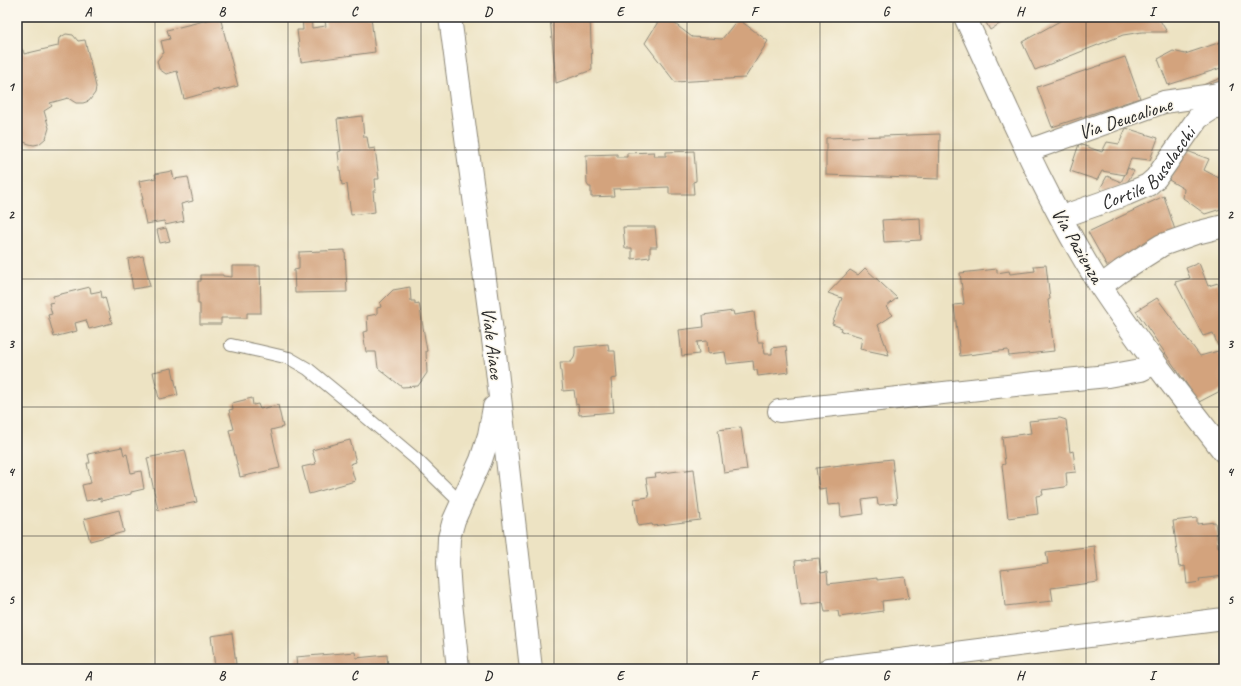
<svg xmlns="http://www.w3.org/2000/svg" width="1241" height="686" viewBox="0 0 1241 686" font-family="Caveat,sans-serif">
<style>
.building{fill:#d3a37d}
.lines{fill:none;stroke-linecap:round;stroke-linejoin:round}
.lane-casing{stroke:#8c8777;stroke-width:14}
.street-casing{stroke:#8c8777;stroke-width:24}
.lane{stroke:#fff;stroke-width:12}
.street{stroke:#fff;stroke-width:22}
.grid{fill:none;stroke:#2b2b2b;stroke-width:1;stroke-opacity:0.55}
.labels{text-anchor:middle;stroke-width:3;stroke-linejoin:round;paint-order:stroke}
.street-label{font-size:20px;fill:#2b2b2b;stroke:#fbf7ec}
.neatline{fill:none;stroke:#2b2b2b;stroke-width:1.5}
.grid-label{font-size:13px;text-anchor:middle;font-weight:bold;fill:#2b2b2b}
</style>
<rect width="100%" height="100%" fill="#fbf7ec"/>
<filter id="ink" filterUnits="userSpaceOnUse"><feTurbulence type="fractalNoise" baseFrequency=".025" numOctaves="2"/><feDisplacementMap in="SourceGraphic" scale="8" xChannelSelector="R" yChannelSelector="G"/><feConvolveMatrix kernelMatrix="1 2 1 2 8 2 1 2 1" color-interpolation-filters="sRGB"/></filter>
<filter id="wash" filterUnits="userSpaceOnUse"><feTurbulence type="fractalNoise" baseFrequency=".012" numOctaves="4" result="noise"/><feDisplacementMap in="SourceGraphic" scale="16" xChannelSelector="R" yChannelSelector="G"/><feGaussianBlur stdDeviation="0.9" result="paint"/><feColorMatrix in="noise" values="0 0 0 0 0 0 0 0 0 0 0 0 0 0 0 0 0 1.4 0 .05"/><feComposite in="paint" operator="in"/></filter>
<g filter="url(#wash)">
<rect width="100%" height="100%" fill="#ede3c3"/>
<g id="blocks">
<path class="building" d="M 220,17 L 238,86 L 219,91 L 219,89 L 184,99 L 177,71 L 166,74 L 159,69 L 157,61 L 162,54 L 164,53 L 161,41 L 170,39 L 167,30 Z
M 302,17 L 311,17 L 312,28 L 326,26 L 324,17 L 371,17 L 375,52 L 301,62 L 297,30 L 303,30 Z
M 550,17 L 590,17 L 592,70 L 556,83 Z
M 661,17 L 666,17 L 692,37 L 722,39 L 738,19 L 768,41 L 745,78 L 675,82 L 645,43 Z
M 983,17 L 1010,17 L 990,30 Z
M 1067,17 L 1158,17 L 1167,32 L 1142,32 L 1123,35 L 1035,70 L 1022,42 Z
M 66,34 L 73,35 L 78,41 L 85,40 L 96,87 L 95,93 L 89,101 L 83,103 L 76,103 L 68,98 L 50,103 L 52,106 L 44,111 L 49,128 L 46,138 L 39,144 L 34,145 L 29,144 L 24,142 L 21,139 L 17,130 L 20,121 L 18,110 L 17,109 L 17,47 L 23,50 L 24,54 L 58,46 L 59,38 Z
M 1224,41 L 1224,67 L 1168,85 L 1158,59 L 1173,51 L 1185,54 Z
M 1125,57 L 1140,98 L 1052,127 L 1037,87 Z
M 1224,77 L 1224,82 L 1184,92 Z
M 362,116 L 364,137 L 367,137 L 369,149 L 375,148 L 379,179 L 375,179 L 376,191 L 373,191 L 375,212 L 351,215 L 347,184 L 342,185 L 338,152 L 341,151 L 337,119 Z
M 1126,128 L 1158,138 L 1150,160 L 1131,158 L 1125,175 L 1102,171 L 1097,180 L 1070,171 L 1079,144 L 1102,152 L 1107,142 L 1119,144 Z
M 940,134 L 939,179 L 826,175 L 826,138 Z
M 694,151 L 696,178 L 696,181 L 693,182 L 694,194 L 669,194 L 669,187 L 613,189 L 614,196 L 591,197 L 591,187 L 589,187 L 587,184 L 586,155 L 617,154 L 617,157 L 627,157 L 627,153 L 654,152 L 653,156 L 666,156 L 666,152 Z
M 1187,151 L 1209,159 L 1204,170 L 1219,178 L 1221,166 L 1224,166 L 1224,208 L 1205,214 L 1183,198 L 1184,189 L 1169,180 Z
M 1128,168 L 1134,171 L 1126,184 L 1105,192 L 1100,189 L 1107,176 L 1121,182 Z
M 172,171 L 174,179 L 188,177 L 193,201 L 181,204 L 184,221 L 165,225 L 164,221 L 146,224 L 141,200 L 143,200 L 139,181 L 156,178 L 155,174 Z
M 1164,196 L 1176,233 L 1111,273 L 1088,232 Z
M 920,218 L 921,240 L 884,242 L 882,220 Z
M 623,227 L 655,227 L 657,247 L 650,247 L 650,257 L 632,259 L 632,248 L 625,248 Z
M 166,228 L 170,241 L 160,243 L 157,230 Z
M 345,250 L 347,292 L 295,293 L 294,270 L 299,269 L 299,252 Z
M 143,256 L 150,286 L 133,289 L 128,259 Z
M 1199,263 L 1208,286 L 1218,283 L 1224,301 L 1224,344 L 1218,346 L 1213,333 L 1203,336 L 1175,282 L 1190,278 L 1186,268 Z
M 1046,265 L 1050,299 L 1048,300 L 1054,351 L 1009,356 L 1008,350 L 960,356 L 954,305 L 964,304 L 960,273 L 997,269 L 997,273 L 1009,271 L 1010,274 L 1035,271 L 1034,266 Z
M 232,266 L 260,266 L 261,313 L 247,313 L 247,318 L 221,318 L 221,324 L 200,324 L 200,304 L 198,304 L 198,281 L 201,281 L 201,275 L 223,275 L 223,276 L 232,277 Z
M 865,268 L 897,298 L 886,307 L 893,315 L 878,325 L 889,355 L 860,349 L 862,337 L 841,331 L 842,328 L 832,324 L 842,298 L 828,293 L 850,270 L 858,275 Z
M 90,287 L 91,293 L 101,291 L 102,298 L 105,297 L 112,323 L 89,329 L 86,320 L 75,323 L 77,331 L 54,337 L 48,315 L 52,314 L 49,303 L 54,302 L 53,296 Z
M 410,287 L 411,301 L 415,301 L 415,304 L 419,303 L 427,351 L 426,351 L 427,373 L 418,386 L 402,387 L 378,368 L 376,352 L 366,352 L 363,332 L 368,331 L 367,316 L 377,314 L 377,308 L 381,307 L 380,303 L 393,290 Z
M 1157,298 L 1200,356 L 1218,351 L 1224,362 L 1224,389 L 1199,402 L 1136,311 Z
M 733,311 L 734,315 L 754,312 L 758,342 L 763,342 L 765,354 L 772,354 L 772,348 L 786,346 L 789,372 L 758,376 L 757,370 L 754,370 L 753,361 L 727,364 L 725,352 L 708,354 L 707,341 L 697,342 L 699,354 L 682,356 L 679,330 L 704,327 L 703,315 Z
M 608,344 L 609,351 L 615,351 L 617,378 L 611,379 L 614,412 L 579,415 L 578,404 L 576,405 L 574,390 L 563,391 L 560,362 L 571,362 L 574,358 L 575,353 L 575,347 Z
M 172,368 L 178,395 L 159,399 L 153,372 Z
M 252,398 L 253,405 L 258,404 L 260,409 L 278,405 L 283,427 L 271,430 L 280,468 L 240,477 L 229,430 L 234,429 L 229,410 L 233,409 L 232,403 Z
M 1060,418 L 1066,420 L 1070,452 L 1073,451 L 1076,472 L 1066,473 L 1067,484 L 1065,487 L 1042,490 L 1043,495 L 1036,496 L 1038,514 L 1008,518 L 1002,465 L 1005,464 L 1002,437 L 1031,433 L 1029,421 Z
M 741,427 L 747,470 L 724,473 L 718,430 Z
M 350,440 L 356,462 L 350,464 L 355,481 L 309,494 L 302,467 L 316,464 L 312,450 Z
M 122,447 L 124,455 L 127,454 L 131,473 L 141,471 L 144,489 L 131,492 L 131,494 L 101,501 L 101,498 L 86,501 L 82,485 L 91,483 L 87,463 L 90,463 L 88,454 Z
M 185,450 L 197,502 L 158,510 L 147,458 Z
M 892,459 L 897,503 L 878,505 L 877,498 L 862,500 L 864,514 L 841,517 L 840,504 L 828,505 L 826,488 L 819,489 L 816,468 Z
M 694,469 L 700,520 L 653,526 L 652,524 L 638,526 L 634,499 L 649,497 L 646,478 L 656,477 L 655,474 Z
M 119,510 L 124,532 L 90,541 L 84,519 Z
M 1197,518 L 1197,524 L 1215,522 L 1218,547 L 1221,547 L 1224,576 L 1199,579 L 1200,582 L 1187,584 L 1185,566 L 1179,567 L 1173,521 Z
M 1094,546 L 1098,582 L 1051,588 L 1053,601 L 1005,606 L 1001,570 L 1048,564 L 1046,552 Z
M 819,558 L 821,573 L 827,572 L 828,584 L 877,578 L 877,580 L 905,577 L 909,598 L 882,601 L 883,611 L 839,617 L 838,611 L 825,612 L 823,602 L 801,605 L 795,561 Z
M 232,633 L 236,664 L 215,667 L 211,636 Z
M 355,652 L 356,658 L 387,655 L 388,669 L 297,669 L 296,657 Z"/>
</g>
</g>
<g filter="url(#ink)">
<use href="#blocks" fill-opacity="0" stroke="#8c8777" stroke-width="1"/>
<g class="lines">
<g class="lane-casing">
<path id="lane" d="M 231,345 L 259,351 L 289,358 L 308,369 L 352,405 L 416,459 L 461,503"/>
</g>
<g class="street-casing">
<g id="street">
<path d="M 450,17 L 496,362 L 531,669"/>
<path d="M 965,17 C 1007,108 1047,202 1101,287 C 1139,344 1182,398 1224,452"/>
<path d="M 1027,151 L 1164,102 L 1213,95 L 1224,92"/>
<path id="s1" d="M 1061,217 L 1127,194 L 1148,185 L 1156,178 L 1198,118 L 1212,109 L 1224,107"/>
<path d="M 1101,286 L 1121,271 L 1162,245 L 1196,233 L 1224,226"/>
<path d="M 779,411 L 1034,383 L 1108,376 L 1141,370 L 1155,363"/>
<path d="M 458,669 L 450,593 L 448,563 L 449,538 L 454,520 L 481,460 L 489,435 L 494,407"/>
<path d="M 829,669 L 1224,619"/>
</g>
</g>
<use href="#lane" class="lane"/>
<use href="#street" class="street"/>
</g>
</g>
<path class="grid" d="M 155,17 L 155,669M 288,17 L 288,669M 421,17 L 421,669M 554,17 L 554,669M 687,17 L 687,669M 820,17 L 820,669M 953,17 L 953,669M 1086,17 L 1086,669M 17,150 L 1224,150M 17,279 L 1224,279M 17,407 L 1224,407M 17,536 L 1224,536"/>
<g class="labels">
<g class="street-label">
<text transform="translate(1125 118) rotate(-18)" y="7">Via Deucalione</text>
<text dy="7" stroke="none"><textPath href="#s1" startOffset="103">Cortile Busalacchi</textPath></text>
<text transform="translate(1078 245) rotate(60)" y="7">Via Pazienza</text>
<text transform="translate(493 343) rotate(83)" y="7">Viale Aiace</text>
</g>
</g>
<rect width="1241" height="686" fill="none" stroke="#fbf7ec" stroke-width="44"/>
<rect x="22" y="22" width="1197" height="642" class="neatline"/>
<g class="grid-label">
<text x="88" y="16">A</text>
<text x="222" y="16">B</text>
<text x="354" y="16">C</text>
<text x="488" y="16">D</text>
<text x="620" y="16">E</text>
<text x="754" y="16">F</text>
<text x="886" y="16">G</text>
<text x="1020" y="16">H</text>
<text x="1152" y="16">I</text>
<text x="11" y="91">1</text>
<text x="1230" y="91">1</text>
<text x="11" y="219">2</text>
<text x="1230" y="219">2</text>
<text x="11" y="348">3</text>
<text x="1230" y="348">3</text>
<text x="11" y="476">4</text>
<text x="1230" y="476">4</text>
<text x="11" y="604">5</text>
<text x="1230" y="604">5</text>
<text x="88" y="680">A</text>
<text x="222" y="680">B</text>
<text x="354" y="680">C</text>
<text x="488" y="680">D</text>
<text x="620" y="680">E</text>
<text x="754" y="680">F</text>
<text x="886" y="680">G</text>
<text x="1020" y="680">H</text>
<text x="1152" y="680">I</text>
</g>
</svg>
